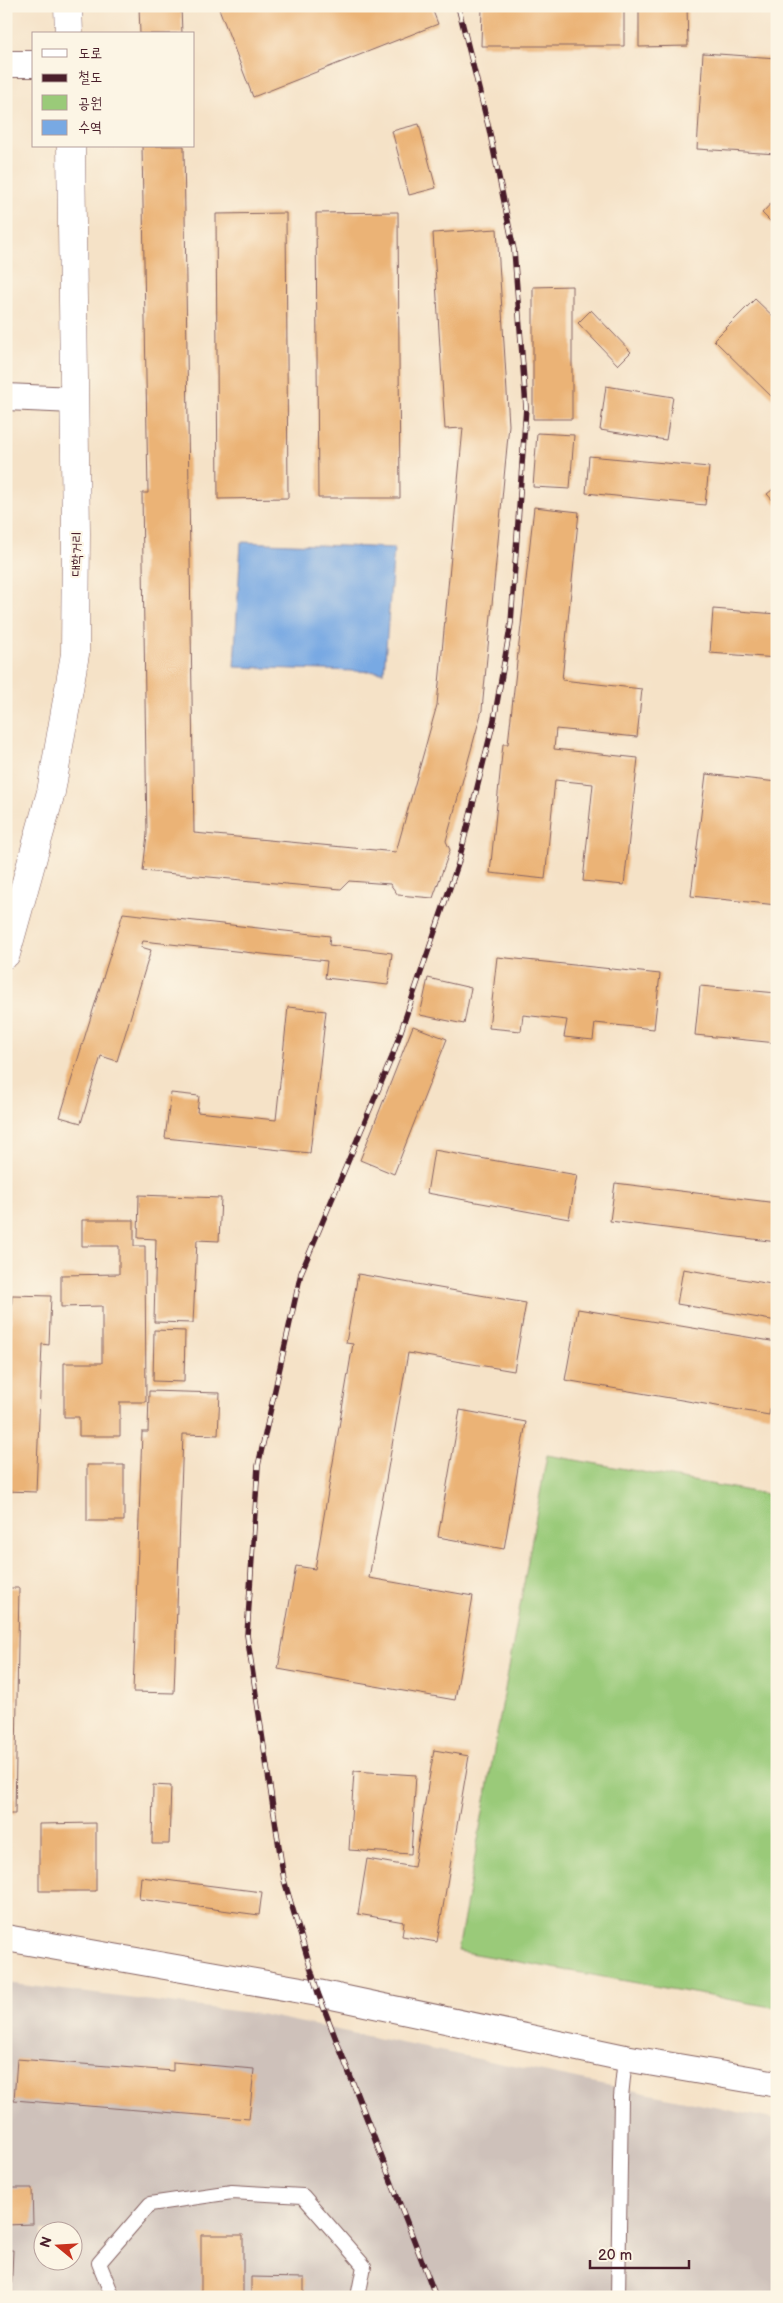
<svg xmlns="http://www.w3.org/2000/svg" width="783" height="2303" viewBox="0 0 783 2303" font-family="'Balsamiq Sans','Poor Story',sans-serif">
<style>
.industrial{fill:#cec1ba;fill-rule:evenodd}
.green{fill:#9aca79;stroke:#727452}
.water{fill:#78a9e3;stroke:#616487}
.building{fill:#ebb376}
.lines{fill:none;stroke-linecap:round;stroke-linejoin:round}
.lane-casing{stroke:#866362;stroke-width:16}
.street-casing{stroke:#866362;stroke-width:28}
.primary-casing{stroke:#866362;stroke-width:29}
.lane{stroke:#fff;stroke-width:14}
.street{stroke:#fff;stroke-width:26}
.primary{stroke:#fff;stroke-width:28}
.rail-casing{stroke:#4a1f2b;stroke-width:5.5}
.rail{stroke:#fcf5e5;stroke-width:4;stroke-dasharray:11;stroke-linecap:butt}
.labels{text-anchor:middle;stroke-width:4.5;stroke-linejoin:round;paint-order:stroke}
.street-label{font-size:14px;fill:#4a1f2b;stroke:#fcf5e5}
</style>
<rect width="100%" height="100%" fill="#fcf5e5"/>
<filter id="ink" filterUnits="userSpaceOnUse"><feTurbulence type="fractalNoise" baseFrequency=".02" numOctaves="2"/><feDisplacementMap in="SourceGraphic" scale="10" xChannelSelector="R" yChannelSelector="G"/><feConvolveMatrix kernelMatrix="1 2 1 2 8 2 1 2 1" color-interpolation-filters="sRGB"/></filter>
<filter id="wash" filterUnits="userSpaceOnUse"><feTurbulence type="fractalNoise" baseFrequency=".0096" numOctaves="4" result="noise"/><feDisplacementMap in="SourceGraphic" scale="20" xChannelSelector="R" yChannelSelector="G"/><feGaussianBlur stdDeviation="1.12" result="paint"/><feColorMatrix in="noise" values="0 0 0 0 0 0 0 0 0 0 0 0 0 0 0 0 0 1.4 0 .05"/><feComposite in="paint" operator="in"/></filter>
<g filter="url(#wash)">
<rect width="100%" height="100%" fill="#f5e2c7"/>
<path class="industrial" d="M 6,1983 L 259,2014 L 777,2120 L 777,2297 L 6,2297 ZM 42,2230 L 72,2230 L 72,2260 L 42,2260 Z"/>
<path class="green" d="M 547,1455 L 777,1496 L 777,2008 L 458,1951 Z"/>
<path class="water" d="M 241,542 L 394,548 L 384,672 L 234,667 Z"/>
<g id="blocks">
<path class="building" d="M 139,6 L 181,6 L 182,34 L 140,34 Z
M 218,6 L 431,6 L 438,24 L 253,97 Z
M 482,6 L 624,6 L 624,46 L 481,46 Z
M 639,6 L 687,6 L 688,46 L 639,47 Z
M 703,53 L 777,58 L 777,154 L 697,149 Z
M 419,124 L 436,188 L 409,195 L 392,131 Z
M 142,146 L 184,146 L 194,833 L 396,852 L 437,705 L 463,428 L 445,429 L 433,233 L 497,229 L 509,425 L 482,710 L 446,841 L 450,850 L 433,898 L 398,895 L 390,884 L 349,881 L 341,889 L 143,871 L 147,834 L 142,493 L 148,493 Z
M 777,197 L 777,228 L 762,213 Z
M 398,212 L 400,498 L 318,498 L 316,213 Z
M 286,213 L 288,498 L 218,499 L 216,214 Z
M 572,286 L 572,419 L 533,419 L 533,287 Z
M 755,299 L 777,320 L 777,402 L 714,340 Z
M 591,310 L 631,352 L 618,365 L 578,323 Z
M 606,386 L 673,397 L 666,440 L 600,430 Z
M 537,433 L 574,435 L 570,489 L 533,487 Z
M 589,456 L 709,467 L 705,505 L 586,493 Z
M 777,486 L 777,505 L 767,494 Z
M 534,507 L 579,512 L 562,680 L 642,689 L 637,737 L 556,729 L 554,749 L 638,758 L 624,885 L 583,881 L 593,784 L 555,780 L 545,879 L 490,873 L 503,744 L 508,744 Z
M 713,609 L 777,614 L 777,658 L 710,653 Z
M 706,774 L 777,782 L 777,905 L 691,896 Z
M 123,913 L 330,936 L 329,945 L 392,953 L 388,985 L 325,978 L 327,961 L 143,941 L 141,947 L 151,950 L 117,1061 L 101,1056 L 81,1123 L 60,1117 Z
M 497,957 L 660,974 L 654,1029 L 595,1023 L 593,1040 L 564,1037 L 567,1020 L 523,1015 L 521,1031 L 489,1028 Z
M 428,978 L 471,988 L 464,1024 L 420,1015 Z
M 700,986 L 777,993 L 777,1043 L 695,1035 Z
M 288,1007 L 326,1011 L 310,1153 L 165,1138 L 171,1093 L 199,1096 L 197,1112 L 276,1120 Z
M 413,1026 L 447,1039 L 394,1174 L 360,1160 Z
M 434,1150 L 577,1175 L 569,1219 L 427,1193 Z
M 615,1183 L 777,1203 L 777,1242 L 610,1221 Z
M 139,1195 L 221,1198 L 219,1241 L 197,1240 L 193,1323 L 154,1322 L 156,1239 L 138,1238 Z
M 82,1220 L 134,1220 L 134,1246 L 145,1246 L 146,1402 L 120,1402 L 120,1436 L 79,1436 L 79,1417 L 64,1417 L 64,1363 L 102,1363 L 102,1306 L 61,1307 L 61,1275 L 119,1274 L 119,1246 L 82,1246 Z
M 683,1269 L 777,1285 L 777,1321 L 677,1304 Z
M 358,1274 L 526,1303 L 514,1371 L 408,1353 L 369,1578 L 473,1596 L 455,1700 L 278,1669 L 296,1566 L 315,1569 L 353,1344 L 346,1343 Z
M 12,1295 L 51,1296 L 49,1345 L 42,1344 L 36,1492 L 6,1491 L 6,1343 L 10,1343 Z
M 578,1309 L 777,1342 L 777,1367 L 769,1415 L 565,1380 Z
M 154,1330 L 185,1331 L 184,1382 L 153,1381 Z
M 149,1391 L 220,1393 L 218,1435 L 183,1434 L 174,1693 L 133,1692 L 142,1432 L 148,1432 Z
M 460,1410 L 526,1422 L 504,1549 L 438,1537 Z
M 87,1465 L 124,1465 L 124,1521 L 87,1521 Z
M 6,1588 L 19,1588 L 15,1814 L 6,1814 Z
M 434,1750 L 469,1756 L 437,1942 L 402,1936 L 404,1922 L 358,1914 L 367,1859 L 414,1867 Z
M 354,1771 L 416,1775 L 411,1854 L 349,1850 Z
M 153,1785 L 171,1786 L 169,1844 L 152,1844 Z
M 96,1823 L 96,1891 L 39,1891 L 39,1824 Z
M 141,1877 L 262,1892 L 259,1915 L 139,1899 Z
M 17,2059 L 173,2071 L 173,2062 L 254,2069 L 249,2119 L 14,2100 Z
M 6,2188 L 32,2188 L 33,2224 L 6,2225 Z
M 201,2235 L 243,2235 L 243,2297 L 201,2297 Z
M 6,2250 L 13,2250 L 11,2297 L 6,2297 Z
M 251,2277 L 304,2278 L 304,2297 L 251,2297 Z"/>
</g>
</g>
<g filter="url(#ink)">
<use href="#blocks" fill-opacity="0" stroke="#866362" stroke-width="1"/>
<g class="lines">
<g class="lane-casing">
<path id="lane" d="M 113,2297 L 99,2263 L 150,2204 L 232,2192 L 303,2196 L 364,2266 L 358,2297
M 618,2297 L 621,2097 L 625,2058"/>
</g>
<g class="street-casing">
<path id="street" d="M 6,64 L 34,64
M 6,397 L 74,400
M 6,1938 L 318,1993 L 625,2058 L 777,2084"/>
</g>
<g class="primary-casing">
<path id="primary" d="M 68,6 L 69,34
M 6,954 L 51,792 L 75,654 L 76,533 L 71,146"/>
</g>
<use href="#lane" class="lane"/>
<use href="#street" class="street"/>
<use href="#primary" class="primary"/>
<g class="rail-casing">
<path id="rail" d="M 436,2297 L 318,1993 L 284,1880 L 247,1635 L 258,1466 L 301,1273 L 392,1057 L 458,864 L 494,720 L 511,623 L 526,407 L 514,250 L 489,129 L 458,6"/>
</g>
<use href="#rail" class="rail"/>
</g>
</g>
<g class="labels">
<g class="street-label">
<text transform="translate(76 554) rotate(-89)" y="5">대학거리</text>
</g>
</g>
<rect width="783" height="2303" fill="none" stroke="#fcf5e5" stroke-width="25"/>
<rect x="32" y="32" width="162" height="115" fill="#fcf5e5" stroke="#b59f9b"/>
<rect x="42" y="49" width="25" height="8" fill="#ffffff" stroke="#b59f9b"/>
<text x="78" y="58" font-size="15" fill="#4a1f2b">도로</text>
<rect x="42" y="74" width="25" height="8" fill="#4a1f2b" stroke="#b59f9b"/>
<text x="78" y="82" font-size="15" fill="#4a1f2b">철도</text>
<rect x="42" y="95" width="25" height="15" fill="#9aca79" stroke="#b59f9b"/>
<text x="78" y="108" font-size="15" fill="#4a1f2b">공원</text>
<rect x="42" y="120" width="25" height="15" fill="#78a9e3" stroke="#b59f9b"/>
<text x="78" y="132" font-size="15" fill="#4a1f2b">수역</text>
<g transform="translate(58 2246) rotate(288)"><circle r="24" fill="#fcf5e5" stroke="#b59f9b"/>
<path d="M0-4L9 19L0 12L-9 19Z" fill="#c8321e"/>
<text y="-8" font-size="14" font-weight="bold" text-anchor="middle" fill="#4a1f2b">N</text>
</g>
<path d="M590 2260v8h99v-8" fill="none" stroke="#4a1f2b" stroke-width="2.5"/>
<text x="598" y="2260" font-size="15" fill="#4a1f2b" stroke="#fcf5e5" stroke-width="4" paint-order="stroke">20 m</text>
</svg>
